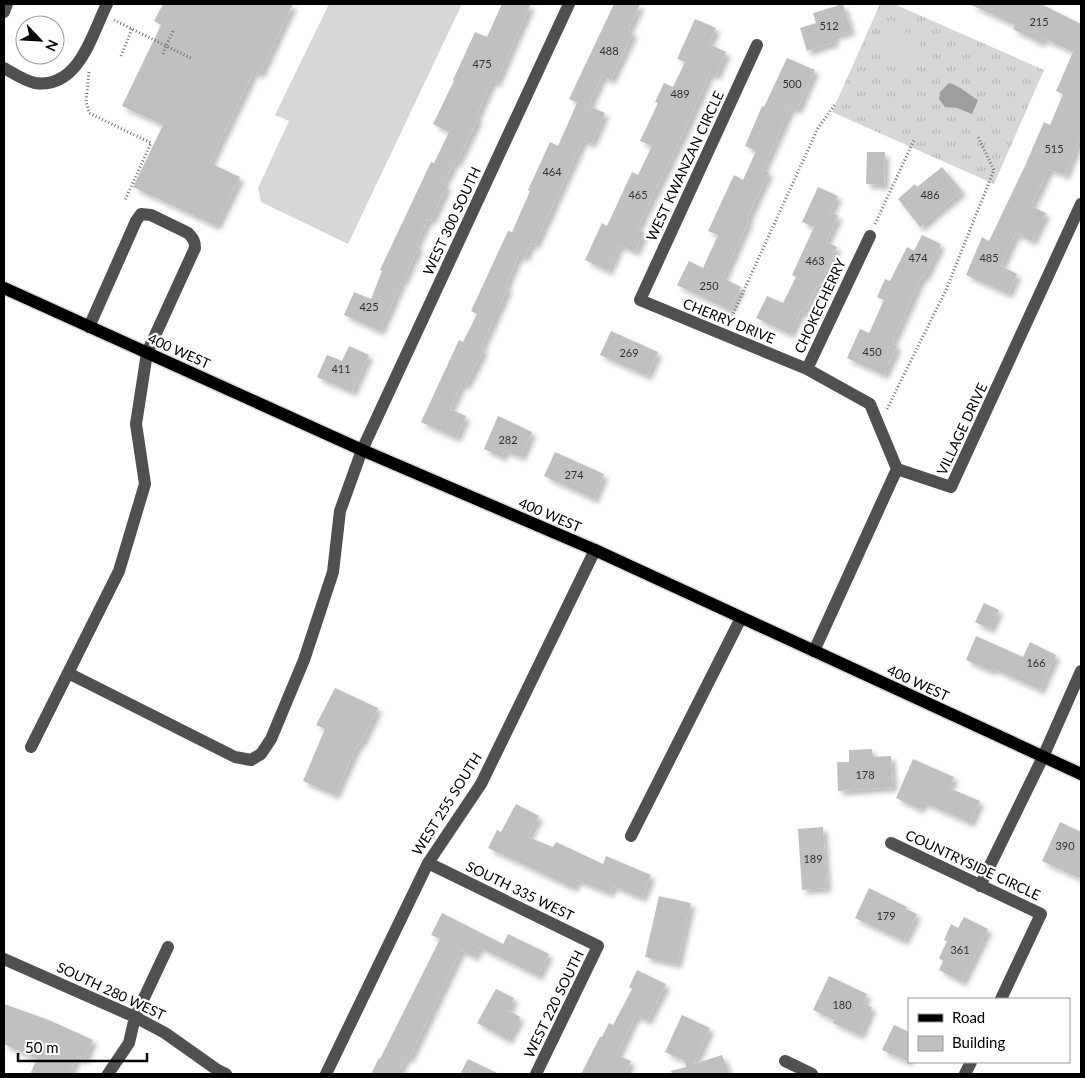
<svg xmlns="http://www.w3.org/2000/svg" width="1085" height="1078" viewBox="0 0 1085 1078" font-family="Lato,sans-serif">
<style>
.grass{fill:url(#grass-tufts)}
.pitch{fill:#d7d7d7}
.water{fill:#9e9e9e}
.building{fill:#c0c0c0;filter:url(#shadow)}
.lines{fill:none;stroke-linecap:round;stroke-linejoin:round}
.major-casing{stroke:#dbdbdb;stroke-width:15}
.path{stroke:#727272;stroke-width:3;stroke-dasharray:1 2.5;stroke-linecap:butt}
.minor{stroke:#505050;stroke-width:12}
.major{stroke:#000;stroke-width:12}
.labels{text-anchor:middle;stroke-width:4.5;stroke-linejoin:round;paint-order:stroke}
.number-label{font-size:11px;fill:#303030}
.street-label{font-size:14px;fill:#000;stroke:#fff}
</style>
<defs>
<pattern id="grass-tufts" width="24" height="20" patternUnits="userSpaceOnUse" patternTransform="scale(1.25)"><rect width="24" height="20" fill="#d7d7d7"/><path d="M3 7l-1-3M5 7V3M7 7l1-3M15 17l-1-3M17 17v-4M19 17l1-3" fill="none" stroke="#b7b7b7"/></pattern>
<filter id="shadow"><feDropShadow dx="4.5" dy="4.5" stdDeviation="2.5" flood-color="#0004"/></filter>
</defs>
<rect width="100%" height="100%" fill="#fff"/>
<path class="grass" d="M 880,4 L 894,4 L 1044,70 L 994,184 L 832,112 Z"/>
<path class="pitch" d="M 329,4 L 462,4 L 348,244 L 261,202 L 258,188 L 289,121 L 275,115 Z
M 893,26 L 922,39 L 909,67 L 880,54 Z"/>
<path class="water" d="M 949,83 C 960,86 968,94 978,100 L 972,114 L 957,108 L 945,107 L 939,99 L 940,92 Z"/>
<path class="building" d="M 163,4 L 293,4 L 260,74 L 254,71 L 210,163 L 240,177 L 216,226 L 133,187 L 163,125 L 122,106 L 161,25 L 154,21 Z
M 502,4 L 531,4 L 496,83 L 492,81 L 476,117 L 478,119 L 457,162 L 455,161 L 443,184 L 447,186 L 431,221 L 428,219 L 416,245 L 419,247 L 403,281 L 402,281 L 380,331 L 344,315 L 354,292 L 371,299 L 382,271 L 380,270 L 431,162 L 434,163 L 449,132 L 433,124 L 454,81 L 453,80 L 475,32 L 487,37 Z
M 614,4 L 640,4 L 628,31 L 633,33 L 611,80 L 602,76 L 589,106 L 605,113 L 591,144 L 583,140 L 535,245 L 531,243 L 525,258 L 519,255 L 505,287 L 508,288 L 481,348 L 484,349 L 466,385 L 462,383 L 450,409 L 466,416 L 456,438 L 421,422 L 459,340 L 463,342 L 477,314 L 471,311 L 508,231 L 512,232 L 530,191 L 528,190 L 550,142 L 558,146 L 577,103 L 569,99 Z
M 843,4 L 851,31 L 833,36 L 835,42 L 807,51 L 800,28 L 816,23 L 813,13 Z
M 969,4 L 1041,4 L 1081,24 L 1081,136 L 1065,175 L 1049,169 L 1031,206 L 1046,213 L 1032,241 L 1016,233 L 1001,266 L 1017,274 L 1008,294 L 966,275 L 982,237 L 989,241 L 1024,168 L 1044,122 L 1050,125 L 1063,94 L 1056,91 L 1073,52 L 1043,38 L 1041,43 L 1013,29 L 1015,25 Z
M 695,19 L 716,28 L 709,44 L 726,52 L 716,76 L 710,73 L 684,132 L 637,229 L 644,232 L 635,252 L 620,245 L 608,271 L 585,260 L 602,223 L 607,226 L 632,172 L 638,175 L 652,146 L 640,141 L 658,103 L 655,102 L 664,83 L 673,87 L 685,62 L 677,59 Z
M 787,58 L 815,70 L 797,110 L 791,107 L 763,169 L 769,172 L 747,219 L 749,220 L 723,278 L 741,287 L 729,310 L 677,285 L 689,261 L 703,268 L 718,235 L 708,231 L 734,175 L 743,180 L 756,151 L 745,146 L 762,106 L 764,107 Z
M 867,152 L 885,152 L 884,185 L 866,184 Z
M 942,167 L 962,191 L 920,227 L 898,199 L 915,184 L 917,187 Z
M 818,187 L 838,196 L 830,212 L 838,216 L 826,242 L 837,247 L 819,287 L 817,286 L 804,313 L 801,311 L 790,334 L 756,318 L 767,296 L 783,303 L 796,277 L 792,275 L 814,227 L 802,222 Z
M 922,235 L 941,244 L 924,278 L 922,276 L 892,343 L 897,346 L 884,375 L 847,358 L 860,329 L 869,333 L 884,300 L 877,297 L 885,279 L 890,281 L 907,247 L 914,251 Z
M 611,331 L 658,352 L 647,376 L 600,355 Z
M 349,346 L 369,355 L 352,392 L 317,377 L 327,355 L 342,361 Z
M 498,416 L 532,432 L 521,457 L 505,450 L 502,457 L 484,449 Z
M 555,452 L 604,474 L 594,499 L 544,476 Z
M 984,603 L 999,610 L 990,629 L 975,622 Z
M 976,636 L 1023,657 L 1030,642 L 1056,655 L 1040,690 L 992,668 L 991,671 L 966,660 Z
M 335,688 L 378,708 L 360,745 L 358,744 L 335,795 L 303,781 L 325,729 L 316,725 Z
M 872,749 L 873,757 L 891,756 L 893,787 L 838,791 L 837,762 L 849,762 L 849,750 Z
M 913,759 L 954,777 L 949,788 L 980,801 L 970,823 L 923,802 L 920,809 L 896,798 Z
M 516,804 L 539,816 L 528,837 L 553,847 L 556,842 L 603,864 L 606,856 L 651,875 L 642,898 L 613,886 L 609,893 L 577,880 L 573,888 L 488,848 L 497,830 L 501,832 Z
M 1060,822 L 1081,832 L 1081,879 L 1042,861 Z
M 823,827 L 827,888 L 802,890 L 798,829 Z
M 869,888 L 907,907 L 906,909 L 917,914 L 904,941 L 855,918 Z
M 659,896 L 691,903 L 677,964 L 645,957 Z
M 442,913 L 503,944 L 508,934 L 549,954 L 538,976 L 479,947 L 474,957 L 461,950 L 409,1059 L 406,1057 L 398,1074 L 371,1074 L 379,1058 L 380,1059 L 440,939 L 431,935 Z
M 964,917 L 988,929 L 962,982 L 939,970 L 943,961 L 939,958 L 947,941 L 944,940 L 951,924 L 958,928 Z
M 637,970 L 666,984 L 647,1021 L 636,1015 L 617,1055 L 631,1061 L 625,1074 L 581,1074 L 600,1037 L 602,1037 L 609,1023 L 613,1025 L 632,989 L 629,987 Z
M 829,976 L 867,994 L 863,1003 L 872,1007 L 860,1035 L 833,1023 L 834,1020 L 813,1010 Z
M 496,989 L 514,998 L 508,1010 L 520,1017 L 508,1040 L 477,1023 Z
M 4,1004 L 49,1020 L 93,1040 L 84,1060 L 77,1057 L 69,1074 L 30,1074 L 37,1059 L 4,1044 Z
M 682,1015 L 710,1028 L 694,1064 L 722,1055 L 729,1074 L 672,1074 L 671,1071 L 686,1067 L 685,1061 L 665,1052 Z
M 894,1025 L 909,1032 L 909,1062 L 882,1050 Z
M 468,1059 L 499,1074 L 460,1074 Z"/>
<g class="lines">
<g class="major-casing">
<path id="major" d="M 4,288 L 362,450 L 595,550 L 1081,774"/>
</g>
<path class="path" d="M 114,20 L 166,46 L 173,31
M 163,54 L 166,46 L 193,59
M 121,56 L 132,29
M 89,72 L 86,102 L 89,113 L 151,143 L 125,200
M 875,224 L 914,140
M 729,323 L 818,128 L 836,103
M 887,409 L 946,290 L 994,170 L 977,135"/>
<path class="minor" d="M 4,12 L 7,4
M 757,45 L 640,300 L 807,369 L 870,404 L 897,469
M 4,68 C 13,73 25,81 35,83 C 79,89 92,34 107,4
M 807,369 L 870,236
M 897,469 L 951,487 L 1081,204
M 814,651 L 897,469
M 68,673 L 235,757 L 251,760 L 261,754 L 271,739 L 304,660 L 333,572 L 340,511 L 362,450 L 569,4
M 31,747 L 119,571 L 145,484 L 136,424 L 147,353 L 195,248 C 195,241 193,238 188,233 L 151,215 L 141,214 L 136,221 L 89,327
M 631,836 L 741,618
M 891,843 L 1041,914 L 1001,999
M 428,863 L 598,946 L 536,1074
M 980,886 L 1043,757 L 1081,671
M 4,959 L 135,1017 L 165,1033 L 216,1069 L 226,1074
M 785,1061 L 812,1074
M 108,1074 L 129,1043 L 135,1017 L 168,947
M 326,1074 L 428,863 L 481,784 L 595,550
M 965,1074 L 971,1062"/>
<use href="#major" class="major"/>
</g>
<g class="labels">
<g class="number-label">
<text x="1039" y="26">215</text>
<text x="829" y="30">512</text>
<text x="609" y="55">488</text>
<text x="482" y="68">475</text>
<text x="792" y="88">500</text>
<text x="680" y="98">489</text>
<text x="1054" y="153">515</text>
<text x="552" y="176">464</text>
<text x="638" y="199">465</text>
<text x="930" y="199">486</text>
<text x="918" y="262">474</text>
<text x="989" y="262">485</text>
<text x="815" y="265">463</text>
<text x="709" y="290">250</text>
<text x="369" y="311">425</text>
<text x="872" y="356">450</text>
<text x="629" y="357">269</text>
<text x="341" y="373">411</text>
<text x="508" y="444">282</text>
<text x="574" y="479">274</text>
<text x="1036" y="667">166</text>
<text x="865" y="779">178</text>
<text x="1065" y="850">390</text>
<text x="813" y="863">189</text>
<text x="886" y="920">179</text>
<text x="960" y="954">361</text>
<text x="842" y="1009">180</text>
</g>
<g class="street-label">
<text transform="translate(685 166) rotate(-65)" y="5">WEST KWANZAN CIRCLE</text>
<text transform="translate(452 221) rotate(-65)" y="5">WEST 300 SOUTH</text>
<text transform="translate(820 306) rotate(-65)" y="5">CHOKECHERRY</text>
<text transform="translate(729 321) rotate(22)" y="5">CHERRY DRIVE</text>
<text transform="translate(179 351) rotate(24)" y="5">400 WEST</text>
<text transform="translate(962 429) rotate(-65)" y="5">VILLAGE DRIVE</text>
<text transform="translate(550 515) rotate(23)" y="5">400 WEST</text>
<text transform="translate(918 683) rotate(25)" y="5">400 WEST</text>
<text transform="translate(447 804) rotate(-58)" y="5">WEST 255 SOUTH</text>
<text transform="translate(973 865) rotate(25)" y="5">COUNTRYSIDE CIRCLE</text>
<text transform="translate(520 891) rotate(26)" y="5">SOUTH 335 WEST</text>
<text transform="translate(111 991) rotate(25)" y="5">SOUTH 280 WEST</text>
<text transform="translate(554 1004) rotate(-64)" y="5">WEST 220 SOUTH</text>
</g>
</g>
<rect width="1085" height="1078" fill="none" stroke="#000000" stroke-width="10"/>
<rect x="908" y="998" width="162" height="65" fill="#ffffff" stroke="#999999"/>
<rect x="918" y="1014" width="25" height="8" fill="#000000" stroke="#999999"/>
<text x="952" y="1023" font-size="15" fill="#000000">Road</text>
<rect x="918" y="1036" width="25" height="15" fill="#c0c0c0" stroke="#999999"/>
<text x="952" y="1048" font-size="15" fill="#000000">Building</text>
<g transform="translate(40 40) rotate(115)"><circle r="24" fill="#ffffff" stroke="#999999"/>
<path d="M0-4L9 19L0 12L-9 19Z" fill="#000000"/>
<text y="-8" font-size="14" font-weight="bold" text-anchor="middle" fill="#000000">N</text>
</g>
<path d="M18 1053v8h129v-8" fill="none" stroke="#000000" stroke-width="2.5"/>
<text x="25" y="1053" font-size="15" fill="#000000" stroke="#ffffff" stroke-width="4" paint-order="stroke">50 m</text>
</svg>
